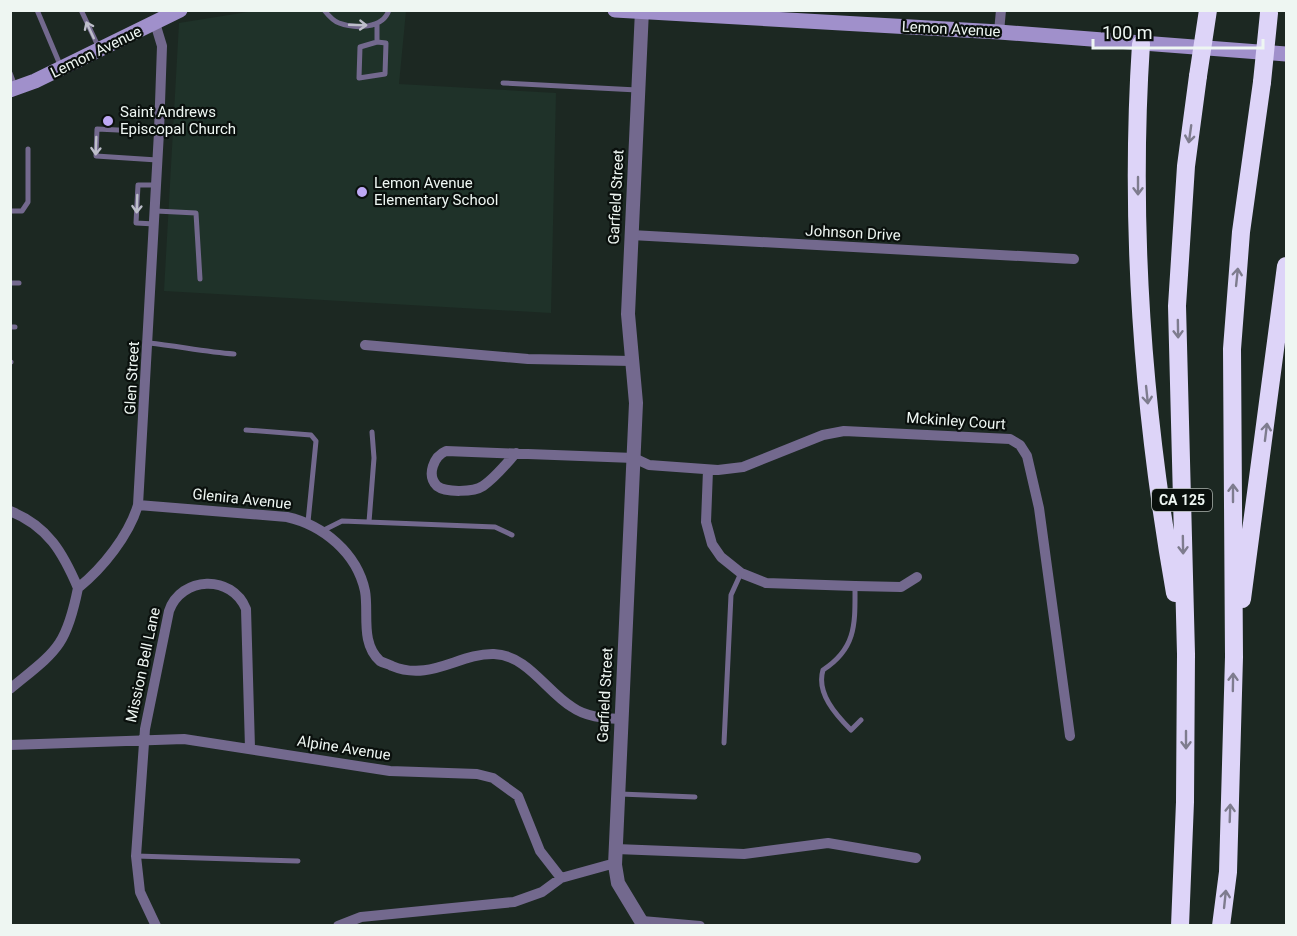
<svg xmlns="http://www.w3.org/2000/svg" width="1297" height="936" viewBox="0 0 1297 936" font-family="Roboto,sans-serif">
<style>
.built{fill:#1f3229}
.lines{fill:none;stroke-linecap:round;stroke-linejoin:round}
.service{stroke:#73698e;stroke-width:5}
.minor{stroke:#73698e;stroke-width:10}
.tertiary{stroke:#73698e;stroke-width:14}
.secondary{stroke:#a090cb;stroke-width:15}
.motorway{stroke:#ddd4f8;stroke-width:18}
.motorway-bridge{stroke:#ddd4f8;stroke-width:18}
.oneway{stroke:#bdbeca}
.oneway2{stroke:#7e7c8e}
.poi-dot{fill:#bea9f5;stroke:#0a100d;stroke-width:2}
.labels{text-anchor:middle;stroke-width:4.5;stroke-linejoin:round;paint-order:stroke}
.shield{fill:#0a100d;stroke:#aab1ad;stroke-width:1.5}
.shield-label{font-size:14px;font-weight:bold;fill:#eef6f2}
.street-label{font-size:15px;fill:#eef6f2;stroke:#0a100d}
.poi-label{font-size:15px;fill:#eef6f2;stroke:#0a100d;text-anchor:start}
</style>
<rect width="100%" height="100%" fill="#1c2822"/>
<path class="built" d="M 254,11 L 406,11 L 399,84 L 556,93 L 551,313 L 164,291 L 179,23 Z"/>
<g class="lines">
<path class="service" d="M 37,10 L 61,67
M 81,10 L 99,48
M 324,10 C 328,15 333,21 339,23 C 355,29 383,29 389,10
M 377,42 L 386,43 L 385,74 L 359,78 L 360,47 L 377,42 L 377,25
M 10,73 L 15,86
M 503,83 L 637,90
M 157,160 L 96,156 L 97,129 L 159,132
M 10,211 L 22,211 L 28,202 L 28,149
M 156,211 L 196,213 L 200,279
M 155,224 L 136,223 L 138,185 L 155,185
M 10,283 L 19,283
M 10,327 L 15,327
M 149,343 C 178,346 205,352 234,354
M 10,362 L 11,362
M 246,430 L 311,435 L 316,441 L 308,522
M 369,522 L 374,458 L 372,432
M 322,531 L 342,521 L 495,527 L 512,535
M 855,586 C 855,623 857,648 823,670 C 816,693 836,715 851,730 L 861,720
M 724,743 L 731,595 L 741,573
M 620,794 L 695,797
M 136,856 L 298,861"/>
<path class="minor" d="M 999,32 L 1001,10
M 631,235 L 1074,259
M 365,345 L 528,359 L 632,361
M 516,453 C 506,464 495,478 483,486 C 474,492 446,493 437,486 C 426,475 434,456 446,451 L 634,458 L 649,465 L 718,470 L 743,467 L 823,435 L 844,431 L 1010,439 L 1020,445 L 1027,456 L 1039,508 L 1070,736
M 708,470 L 706,522 L 712,544 L 721,557 L 741,573 L 766,583 L 855,586 L 901,587 L 917,577
M 138,505 L 287,517 C 323,525 357,553 365,591 C 369,613 360,643 380,661 C 383,663 389,664 392,666 C 430,682 459,653 494,654 C 527,655 546,691 572,707 C 586,717 603,718 620,719
M 10,511 C 48,526 63,553 78,588
M 10,689 C 56,651 66,648 78,588 C 103,568 129,535 138,505 L 159,132 L 162,46 L 155,23
M 10,745 L 184,739 L 390,771 L 477,774 L 493,778 L 518,796 L 540,851 L 561,878
M 616,849 L 744,854 L 828,843 L 916,858
M 642,921 L 700,926
M 156,926 L 140,892 L 136,856 L 145,729 L 169,611 C 181,576 232,574 246,609 L 250,748
M 338,926 L 361,917 L 514,902 L 542,892 L 561,878 L 608,865 L 615,865"/>
<path class="tertiary" d="M 642,10 L 628,314 L 636,403 L 615,865 L 618,883 L 644,926"/>
<path class="secondary" d="M 615,10 L 999,32 L 1286,54
M 10,90 L 35,81 L 180,10"/>
<path class="motorway" d="M 1141,44 C 1129,228 1143,412 1175,593
M 1242,599 L 1286,266
M 1180,926 L 1185,802 L 1186,654 L 1177,306 L 1186,166 L 1198,76
M 1221,926 L 1228,872 L 1234,657 L 1232,349 L 1241,232 L 1262,82"/>
<path class="motorway-bridge" d="M 1198,76 L 1208,10
M 1262,82 L 1269,13"/>
</g>
<defs><path id="oneway-shaft" d="M-6 0H5M1.5-3L5.5 0L1.5 3" fill="none" stroke-width="1.6" stroke-linecap="round" stroke-linejoin="round" transform="scale(1.5)"/></defs>
<g class="oneway">
<use href="#oneway-shaft" transform="translate(358 25) rotate(2)"/>
<use href="#oneway-shaft" transform="translate(90 30) rotate(-115)"/>
<use href="#oneway-shaft" transform="translate(96 146) rotate(92)"/>
<use href="#oneway-shaft" transform="translate(137 204) rotate(92)"/>
</g>
<g class="oneway2">
<use href="#oneway-shaft" transform="translate(1190 134) rotate(98)"/>
<use href="#oneway-shaft" transform="translate(1138 186) rotate(90)"/>
<use href="#oneway-shaft" transform="translate(1237 277) rotate(-84)"/>
<use href="#oneway-shaft" transform="translate(1178 329) rotate(89)"/>
<use href="#oneway-shaft" transform="translate(1147 395) rotate(84)"/>
<use href="#oneway-shaft" transform="translate(1266 432) rotate(-83)"/>
<use href="#oneway-shaft" transform="translate(1233 493) rotate(-90)"/>
<use href="#oneway-shaft" transform="translate(1183 545) rotate(89)"/>
<use href="#oneway-shaft" transform="translate(1233 682) rotate(-89)"/>
<use href="#oneway-shaft" transform="translate(1186 740) rotate(90)"/>
<use href="#oneway-shaft" transform="translate(1230 813) rotate(-88)"/>
<use href="#oneway-shaft" transform="translate(1225 899) rotate(-84)"/>
</g>
<g class="poi-dot">
<circle cx="108" cy="121" r="6"/>
<circle cx="362" cy="192" r="6"/>
</g>
<g class="labels">
<rect class="shield" x="1152" y="489" width="60" height="22" rx="4.5"/>
<g class="shield-label">
<text x="1182" y="505">CA 125</text>
</g>
<g class="street-label">
<text transform="translate(951 29) rotate(3)" y="5">Lemon Avenue</text>
<text transform="translate(96 52) rotate(-26)" y="5">Lemon Avenue</text>
<text transform="translate(616 197) rotate(-87)" y="5">Garfield Street</text>
<text transform="translate(853 233) rotate(3)" y="5">Johnson Drive</text>
<text transform="translate(132 378) rotate(-87)" y="5">Glen Street</text>
<text transform="translate(956 421) rotate(4)" y="5">Mckinley Court</text>
<text transform="translate(242 499) rotate(6)" y="5">Glenira Avenue</text>
<text transform="translate(143 665) rotate(-78)" y="5">Mission Bell Lane</text>
<text transform="translate(605 695) rotate(-87)" y="5">Garfield Street</text>
<text transform="translate(344 748) rotate(9)" y="5">Alpine Avenue</text>
</g>
<g class="poi-label">
<text x="120" y="117">Saint Andrews<tspan x="120" dy="17">Episcopal Church</tspan></text>
<text x="374" y="188">Lemon Avenue<tspan x="374" dy="17">Elementary School</tspan></text>
</g>
</g>
<rect width="1297" height="936" fill="none" stroke="#eef6f2" stroke-width="24"/>
<path d="M1093 39v9h170v-9" fill="none" stroke="#eef6f2" stroke-width="3"/>
<text x="1102" y="39" font-size="18" fill="#eef6f2" stroke="#0a100d" stroke-width="4.5" paint-order="stroke">100 m</text>
</svg>
